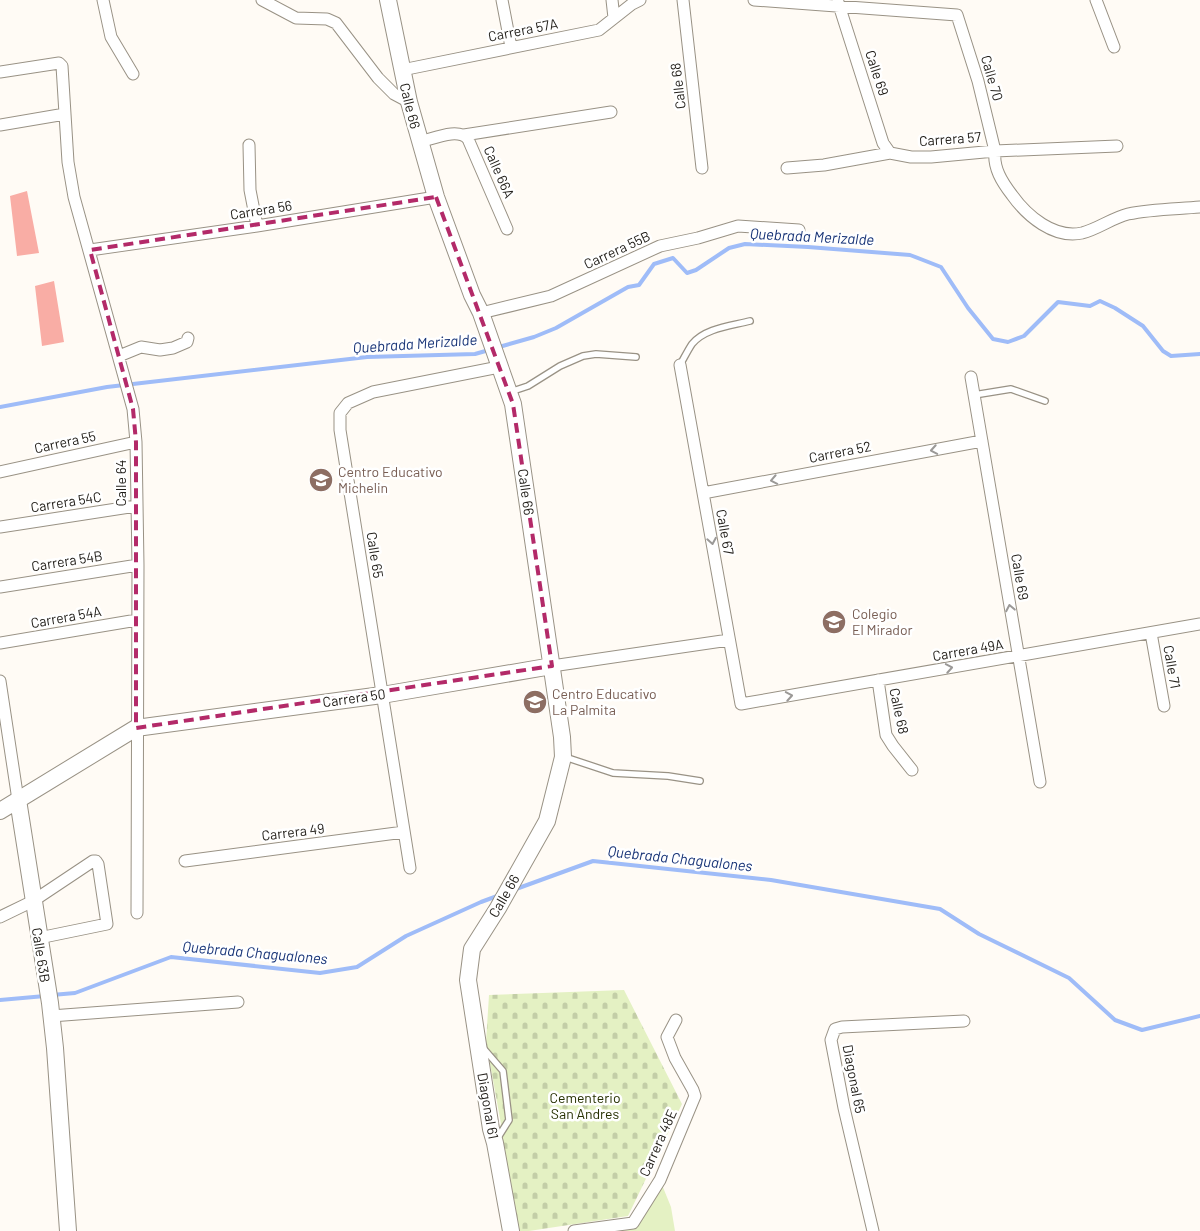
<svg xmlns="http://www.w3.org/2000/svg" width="1200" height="1231" viewBox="0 0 1200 1231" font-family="Barlow,sans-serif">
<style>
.cemetery{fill:url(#cemetery-stones)}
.park{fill:#e4f1c3}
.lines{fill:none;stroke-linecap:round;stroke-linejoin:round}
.stream{stroke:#9fbcf8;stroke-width:4}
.building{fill:#f9ada5}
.lane-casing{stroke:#999285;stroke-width:8}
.street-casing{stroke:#999285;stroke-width:13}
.secondary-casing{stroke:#999285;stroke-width:18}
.lane{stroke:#fff;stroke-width:5.5}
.street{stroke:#fff;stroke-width:11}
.secondary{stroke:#fff;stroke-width:16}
.oneway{stroke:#9b9997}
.marked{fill:none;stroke:#b32a69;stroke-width:4;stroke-dasharray:10 6;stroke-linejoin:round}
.labels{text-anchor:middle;stroke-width:5;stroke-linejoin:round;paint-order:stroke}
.street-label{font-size:14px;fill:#201d18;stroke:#fff}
.education-label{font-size:14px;fill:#785e54;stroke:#fff;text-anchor:start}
.park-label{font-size:14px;fill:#263000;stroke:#fff}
.water-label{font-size:15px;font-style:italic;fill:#193578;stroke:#fff}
</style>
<defs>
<pattern id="cemetery-stones" width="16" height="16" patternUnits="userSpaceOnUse" patternTransform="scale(1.25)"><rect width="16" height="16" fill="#e4f1c3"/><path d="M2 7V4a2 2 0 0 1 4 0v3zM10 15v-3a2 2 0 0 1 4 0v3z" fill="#c3cea7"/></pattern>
</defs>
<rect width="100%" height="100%" fill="#fffbf5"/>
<path class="cemetery" d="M 624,990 L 682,1104 L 628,1216 L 529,1231 L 515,1231 L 495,1142 L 501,1124 L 486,1042 L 489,995 Z"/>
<path class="park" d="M 660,1180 L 671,1207 L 675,1231 L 576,1231 L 632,1223 Z"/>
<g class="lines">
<path class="stream" d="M 499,347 L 534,337 L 556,328 L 628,287 L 639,285 L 654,264 L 673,258 L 687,273 L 696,270 L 729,248 L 745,244 L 808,247 L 910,255 L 941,267 L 968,308 L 993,339 L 1008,342 L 1024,336 L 1058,302 L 1090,306 L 1100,301 L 1115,308 L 1143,326 L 1163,351 L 1171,356 L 1200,354
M 0,407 L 107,387 L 367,357 L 475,354 L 489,350
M 516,889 L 593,861 L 771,880 L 940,909 L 979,934 L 1069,978 L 1115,1020 L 1142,1030 L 1200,1016
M 52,995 L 75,993 L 171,957 L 320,973 L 357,967 L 406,936 L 481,902 L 500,895
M 0,1000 L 45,996"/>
</g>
<path class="building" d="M 27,191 L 39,253 L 17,256 L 10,196 Z
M 54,281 L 64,342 L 42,346 L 35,286 Z"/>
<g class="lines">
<g class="lane-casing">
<path id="lane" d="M 680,365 C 684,358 688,350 692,344 C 705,328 731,326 750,321
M 510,392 L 528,386 L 560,366 L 583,356 L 596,354 L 636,357
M 974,395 L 1011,389 L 1045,401
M 565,757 L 613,773 L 668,776 L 700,781
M 484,1049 L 503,1071 L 509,1120 L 497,1139"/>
</g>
<g class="street-casing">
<path id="street" d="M 103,0 L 111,37 L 133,74
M 262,0 L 296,18 L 327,19 L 336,23 L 378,78 L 394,94 L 409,102
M 502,0 L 511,47
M 612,0 L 614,18
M 683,0 L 702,168
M 754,0 L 957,15 L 978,81 L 995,151 C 993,168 1002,182 1012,195 C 1027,216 1054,239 1082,233 C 1098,229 1112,218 1128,214 C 1151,209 1176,209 1200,207
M 1096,0 L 1114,47
M 838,2 L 883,143 L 890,153
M 402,70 L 599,30 L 632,4 L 640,0
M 0,72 L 59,63 L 62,66 L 68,162 L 74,197 L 133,409 L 136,442 L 138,565 L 137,913
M 0,125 L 65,114
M 464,135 L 611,112
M 419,142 C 433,139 458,127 468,139 L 507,229
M 249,145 L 250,190 L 257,226
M 787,168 L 824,165 L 890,153 L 911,157 L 931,157 L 995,151 L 1117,146
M 90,250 L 257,226 L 436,197
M 481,313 L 551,296 L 660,246 L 698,238 L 738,226 L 799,230
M 119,356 L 141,347 L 160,350 L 173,348 L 187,342 L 188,338
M 680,365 L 741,704 L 1200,624
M 971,377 L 1040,782
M 0,472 L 136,442
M 703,493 L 982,441
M 0,527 L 136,506
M 0,587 L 138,565
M 1151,633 L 1164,706
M 0,643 L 137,620
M 552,666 L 729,640
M 878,680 L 886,735 L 893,746 L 912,770
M 0,681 L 18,800
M 185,861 L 404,832
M 410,868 L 340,430 L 340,413 L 348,403 L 373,392 L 499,367
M 0,917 L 33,901 L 93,861 L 96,861 L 98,864 L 107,924 L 39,938
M 51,1016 L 238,1002
M 574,1231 L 633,1223 L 660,1180 L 695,1096 L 693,1090 L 675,1058 L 667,1037 L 676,1020
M 873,1231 L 844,1108 L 831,1040 L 835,1029 L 842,1027 L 964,1021"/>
</g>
<g class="secondary-casing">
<path id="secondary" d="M 388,0 L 409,102 L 436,197 L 472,295 L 481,313 L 513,404 L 562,737 L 563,757 L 547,821 L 498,908 L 472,949 L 468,980 L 491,1129 L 495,1143 L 511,1231
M 18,800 L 50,1003 L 55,1048 L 68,1231
M 0,811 L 136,728 L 382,695 L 552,666"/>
</g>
<use href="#lane" class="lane"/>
<use href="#street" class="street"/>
<use href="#secondary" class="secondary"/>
</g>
<defs><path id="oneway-chevron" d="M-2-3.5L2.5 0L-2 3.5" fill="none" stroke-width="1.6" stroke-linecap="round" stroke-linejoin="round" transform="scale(1.25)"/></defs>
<g class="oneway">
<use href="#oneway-chevron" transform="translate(934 450) rotate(170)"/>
<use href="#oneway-chevron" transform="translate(774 480) rotate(169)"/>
<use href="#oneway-chevron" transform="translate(712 541) rotate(80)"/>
<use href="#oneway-chevron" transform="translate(1010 608) rotate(-101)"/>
<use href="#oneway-chevron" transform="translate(949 668) rotate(-10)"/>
<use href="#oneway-chevron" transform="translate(789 696) rotate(-10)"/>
</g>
<path class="marked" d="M 436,197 L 513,404 L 552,666 L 136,728 L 136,442 L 133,409 L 90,250 Z"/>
<defs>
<g id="school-disc" transform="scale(1.25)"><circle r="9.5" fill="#8d6e63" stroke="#fff"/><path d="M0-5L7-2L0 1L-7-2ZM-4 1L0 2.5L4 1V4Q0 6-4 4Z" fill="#fff"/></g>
</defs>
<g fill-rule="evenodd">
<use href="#school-disc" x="321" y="480"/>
<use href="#school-disc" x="834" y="622"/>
<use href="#school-disc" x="535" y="702"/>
</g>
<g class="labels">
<g class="street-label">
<text transform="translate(523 30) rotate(-11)" y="5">Carrera 57A</text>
<text transform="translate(877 73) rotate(72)" y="5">Calle 69</text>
<text transform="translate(992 78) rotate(74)" y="5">Calle 70</text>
<text transform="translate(678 86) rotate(-97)" y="5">Calle 68</text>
<text transform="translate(410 106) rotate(76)" y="5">Calle 66</text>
<text transform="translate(950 139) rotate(-4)" y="5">Carrera 57</text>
<text transform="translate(499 172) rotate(66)" y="5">Calle 66A</text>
<text transform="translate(261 210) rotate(-9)" y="5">Carrera 56</text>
<text transform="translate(617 250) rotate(-25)" y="5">Carrera 55B</text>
<text transform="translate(65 442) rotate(-12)" y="5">Carrera 55</text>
<text transform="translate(840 452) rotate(-11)" y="5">Carrera 52</text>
<text transform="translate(121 483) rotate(-90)" y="5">Calle 64</text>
<text transform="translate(526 492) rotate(82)" y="5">Calle 66</text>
<text transform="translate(66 502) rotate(-9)" y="5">Carrera 54C</text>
<text transform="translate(725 532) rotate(80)" y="5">Calle 67</text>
<text transform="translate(375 555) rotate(81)" y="5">Calle 65</text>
<text transform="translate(67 561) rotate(-9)" y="5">Carrera 54B</text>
<text transform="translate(1020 577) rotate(80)" y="5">Calle 69</text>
<text transform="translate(66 617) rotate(-10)" y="5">Carrera 54A</text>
<text transform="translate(968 650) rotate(-10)" y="5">Carrera 49A</text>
<text transform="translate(1172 667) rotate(80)" y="5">Calle 71</text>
<text transform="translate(354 698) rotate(-8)" y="5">Carrera 50</text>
<text transform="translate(899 711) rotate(78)" y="5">Calle 68</text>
<text transform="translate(293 832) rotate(-7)" y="5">Carrera 49</text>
<text transform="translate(504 896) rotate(-60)" y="5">Calle 66</text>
<text transform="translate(41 955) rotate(81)" y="5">Calle 63B</text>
<text transform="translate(854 1079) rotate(79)" y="5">Diagonal 65</text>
<text transform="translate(488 1106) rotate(80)" y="5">Diagonal 61</text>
<text transform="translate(658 1143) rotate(-66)" y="5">Carrera 48E</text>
</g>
<g class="education-label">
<text x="338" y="477">Centro Educativo<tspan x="338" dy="16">Michelin</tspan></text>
<text x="852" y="619">Colegio<tspan x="852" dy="16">El Mirador</tspan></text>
<text x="552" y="699">Centro Educativo<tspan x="552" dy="16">La Palmita</tspan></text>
</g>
<g class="park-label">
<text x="585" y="1103">Cementerio<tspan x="585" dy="16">San Andres</tspan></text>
</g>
<g class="water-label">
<text transform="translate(812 237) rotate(3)" y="5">Quebrada Merizalde</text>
<text transform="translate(415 344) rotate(-4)" y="5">Quebrada Merizalde</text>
<text transform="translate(680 859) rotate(6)" y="5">Quebrada Chagualones</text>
<text transform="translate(255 953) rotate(5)" y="5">Quebrada Chagualones</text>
</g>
</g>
</svg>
